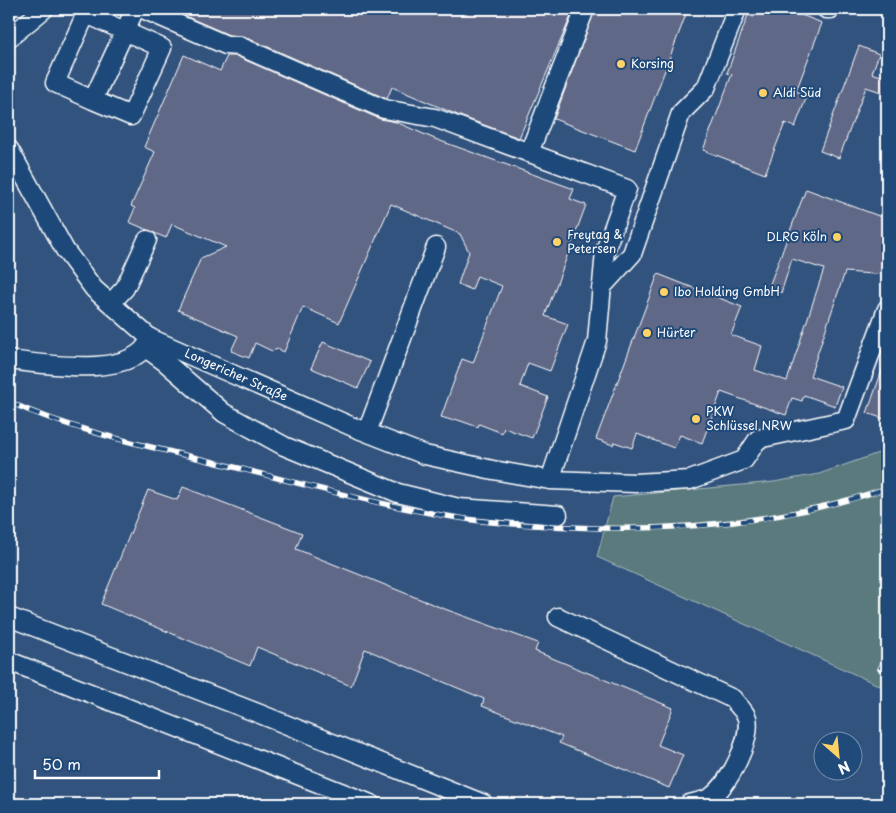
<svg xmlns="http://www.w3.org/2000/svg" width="896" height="813" viewBox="0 0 896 813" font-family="'Playpen Sans',sans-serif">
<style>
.green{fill:#5a7a7e;stroke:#acbcbe}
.building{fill:#606887;stroke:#fff}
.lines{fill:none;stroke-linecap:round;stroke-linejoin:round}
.minor-casing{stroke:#fff;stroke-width:21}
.minor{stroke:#1f4a7a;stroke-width:18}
.rail-casing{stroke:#fff;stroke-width:5.5}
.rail{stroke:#1f4a7a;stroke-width:4;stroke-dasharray:11;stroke-linecap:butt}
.poi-dot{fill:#ffd166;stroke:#1f4a7a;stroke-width:2}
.labels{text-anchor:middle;stroke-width:4;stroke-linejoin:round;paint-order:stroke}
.poi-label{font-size:12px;fill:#fff;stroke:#1f4a7a;text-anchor:start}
.street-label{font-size:12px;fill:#fff;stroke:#1f4a7a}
</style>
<rect width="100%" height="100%" fill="#32537e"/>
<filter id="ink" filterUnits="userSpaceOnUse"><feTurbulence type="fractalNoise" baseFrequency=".02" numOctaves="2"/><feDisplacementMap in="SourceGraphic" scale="10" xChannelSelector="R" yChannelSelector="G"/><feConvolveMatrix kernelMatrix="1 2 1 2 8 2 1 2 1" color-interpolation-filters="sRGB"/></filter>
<g filter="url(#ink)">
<path class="green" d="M 887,450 L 887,689 L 597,557 L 613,497 L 774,482 L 819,474 Z"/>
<path class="building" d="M 169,9 L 574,9 L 519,138 L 460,116 L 392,87 L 387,99 L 243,36 L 229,35 Z
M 595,9 L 688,9 L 635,150 L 554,119 Z
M 758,9 L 786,9 L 822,23 L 796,91 L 807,96 L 795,127 L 785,123 L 765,174 L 703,150 L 732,74 L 727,73 L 748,15 L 754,17 Z
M 859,46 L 879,54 L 872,73 L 887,78 L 887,94 L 866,87 L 839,158 L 820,151 Z
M 184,55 L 220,71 L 227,56 L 236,56 L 380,119 L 396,122 L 435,139 L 574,189 L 570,199 L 586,205 L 545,316 L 568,324 L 550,371 L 528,363 L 520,386 L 548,397 L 532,438 L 504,428 L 502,433 L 479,424 L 478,427 L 455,419 L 454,421 L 441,417 L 462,359 L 473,363 L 502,286 L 477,276 L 472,290 L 458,284 L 469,252 L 460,234 L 391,204 L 339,323 L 303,307 L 284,352 L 278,349 L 272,351 L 255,343 L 249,358 L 231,351 L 238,336 L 178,310 L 201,258 L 226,247 L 172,224 L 166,238 L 129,222 L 135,208 L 131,206 L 155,152 L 144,147 Z
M 806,189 L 887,219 L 887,275 L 845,272 L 810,376 L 842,387 L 835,406 L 804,395 L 802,401 L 792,398 L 786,415 L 721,392 L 702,443 L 680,435 L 674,448 L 637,434 L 632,448 L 614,442 L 613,445 L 596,439 L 658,274 L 742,307 L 731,335 L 762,346 L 755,370 L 787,381 L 824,269 L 792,259 L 781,293 L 768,289 Z
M 323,342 L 370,362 L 358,388 L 311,368 Z
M 885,362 L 887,362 L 887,420 L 867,413 Z
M 183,487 L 302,533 L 296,549 L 442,608 L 538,643 L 535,651 L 673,708 L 658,745 L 683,755 L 669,788 L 559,743 L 562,737 L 482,706 L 484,699 L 365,649 L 351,686 L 257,647 L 250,666 L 101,604 L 148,490 L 177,500 Z"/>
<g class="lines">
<g class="minor-casing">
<path id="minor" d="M 143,9 L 226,45 L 239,46 L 384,109 L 435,118 L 627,189 L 605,251 L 597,341 L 550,480
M 826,9 L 831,9
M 9,38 L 44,9
M 93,100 L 131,116 L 162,48 L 91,16 L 83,20 L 55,83 L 93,100 L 135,9
M 9,149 L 65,250 L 94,289 L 150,338 L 353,427 L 425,455 L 493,470 L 550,480 L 635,483 L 690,480 L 744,460 L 758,439 L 846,420 L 887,309
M 529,153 L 585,9
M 601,288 L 632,254 L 681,113 L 706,88 L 737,9
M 111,303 L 125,288 L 147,240
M 147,349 L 165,362 L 224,413 L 284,446 L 398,493 L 459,508 L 558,515
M 9,360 C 44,364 137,380 150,338
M 367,432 L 436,247
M 9,617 L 260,714 L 484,804
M 558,617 L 733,699 C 737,705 745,711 747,718 C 752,739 729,785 711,797 C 705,801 696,802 689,804
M 9,661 L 371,804"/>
</g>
<use href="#minor" class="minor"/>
<g class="rail-casing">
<path id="rail" d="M 9,402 C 81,434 158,448 234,467 C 302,484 371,503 441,515 C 484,523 527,525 571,527 C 679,532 784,523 887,488
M 880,669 L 887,657"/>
</g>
<use href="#rail" class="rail"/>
</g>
</g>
<g class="poi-dot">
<circle cx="621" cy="64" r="5"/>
<circle cx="763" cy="93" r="5"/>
<circle cx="837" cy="237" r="5"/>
<circle cx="557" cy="242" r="5"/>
<circle cx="664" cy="292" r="5"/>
<circle cx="647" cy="333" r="5"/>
<circle cx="696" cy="419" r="5"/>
</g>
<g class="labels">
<g class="poi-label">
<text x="631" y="68">Korsing</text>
<text x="773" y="97">Aldi Süd</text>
<text x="567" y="239">Freytag &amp;<tspan x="567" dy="14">Petersen</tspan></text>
<text x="827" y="241" text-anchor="end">DLRG Köln</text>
<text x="674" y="296">Ibo Holding GmbH</text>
<text x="657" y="337">Hürter</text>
<text x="706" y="416">PKW<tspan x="706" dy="14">Schlüssel NRW</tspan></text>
</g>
<g class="street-label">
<text transform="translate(236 375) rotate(24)" y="4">Longericher Straße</text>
</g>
</g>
<rect width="896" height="813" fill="none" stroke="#1f4a7a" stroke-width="30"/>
<rect x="15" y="15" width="866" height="783" fill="none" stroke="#fff" stroke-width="2" filter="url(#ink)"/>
<g transform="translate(838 756) rotate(153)"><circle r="24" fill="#1f4a7a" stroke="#7992af"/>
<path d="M0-4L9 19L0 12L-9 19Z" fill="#ffd166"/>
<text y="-8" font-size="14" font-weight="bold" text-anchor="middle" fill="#ffffff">N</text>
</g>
<path d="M35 770v8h124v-8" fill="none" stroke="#ffffff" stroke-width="2.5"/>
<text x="42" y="770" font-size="15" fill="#ffffff" stroke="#1f4a7a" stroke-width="4" paint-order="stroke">50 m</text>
</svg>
